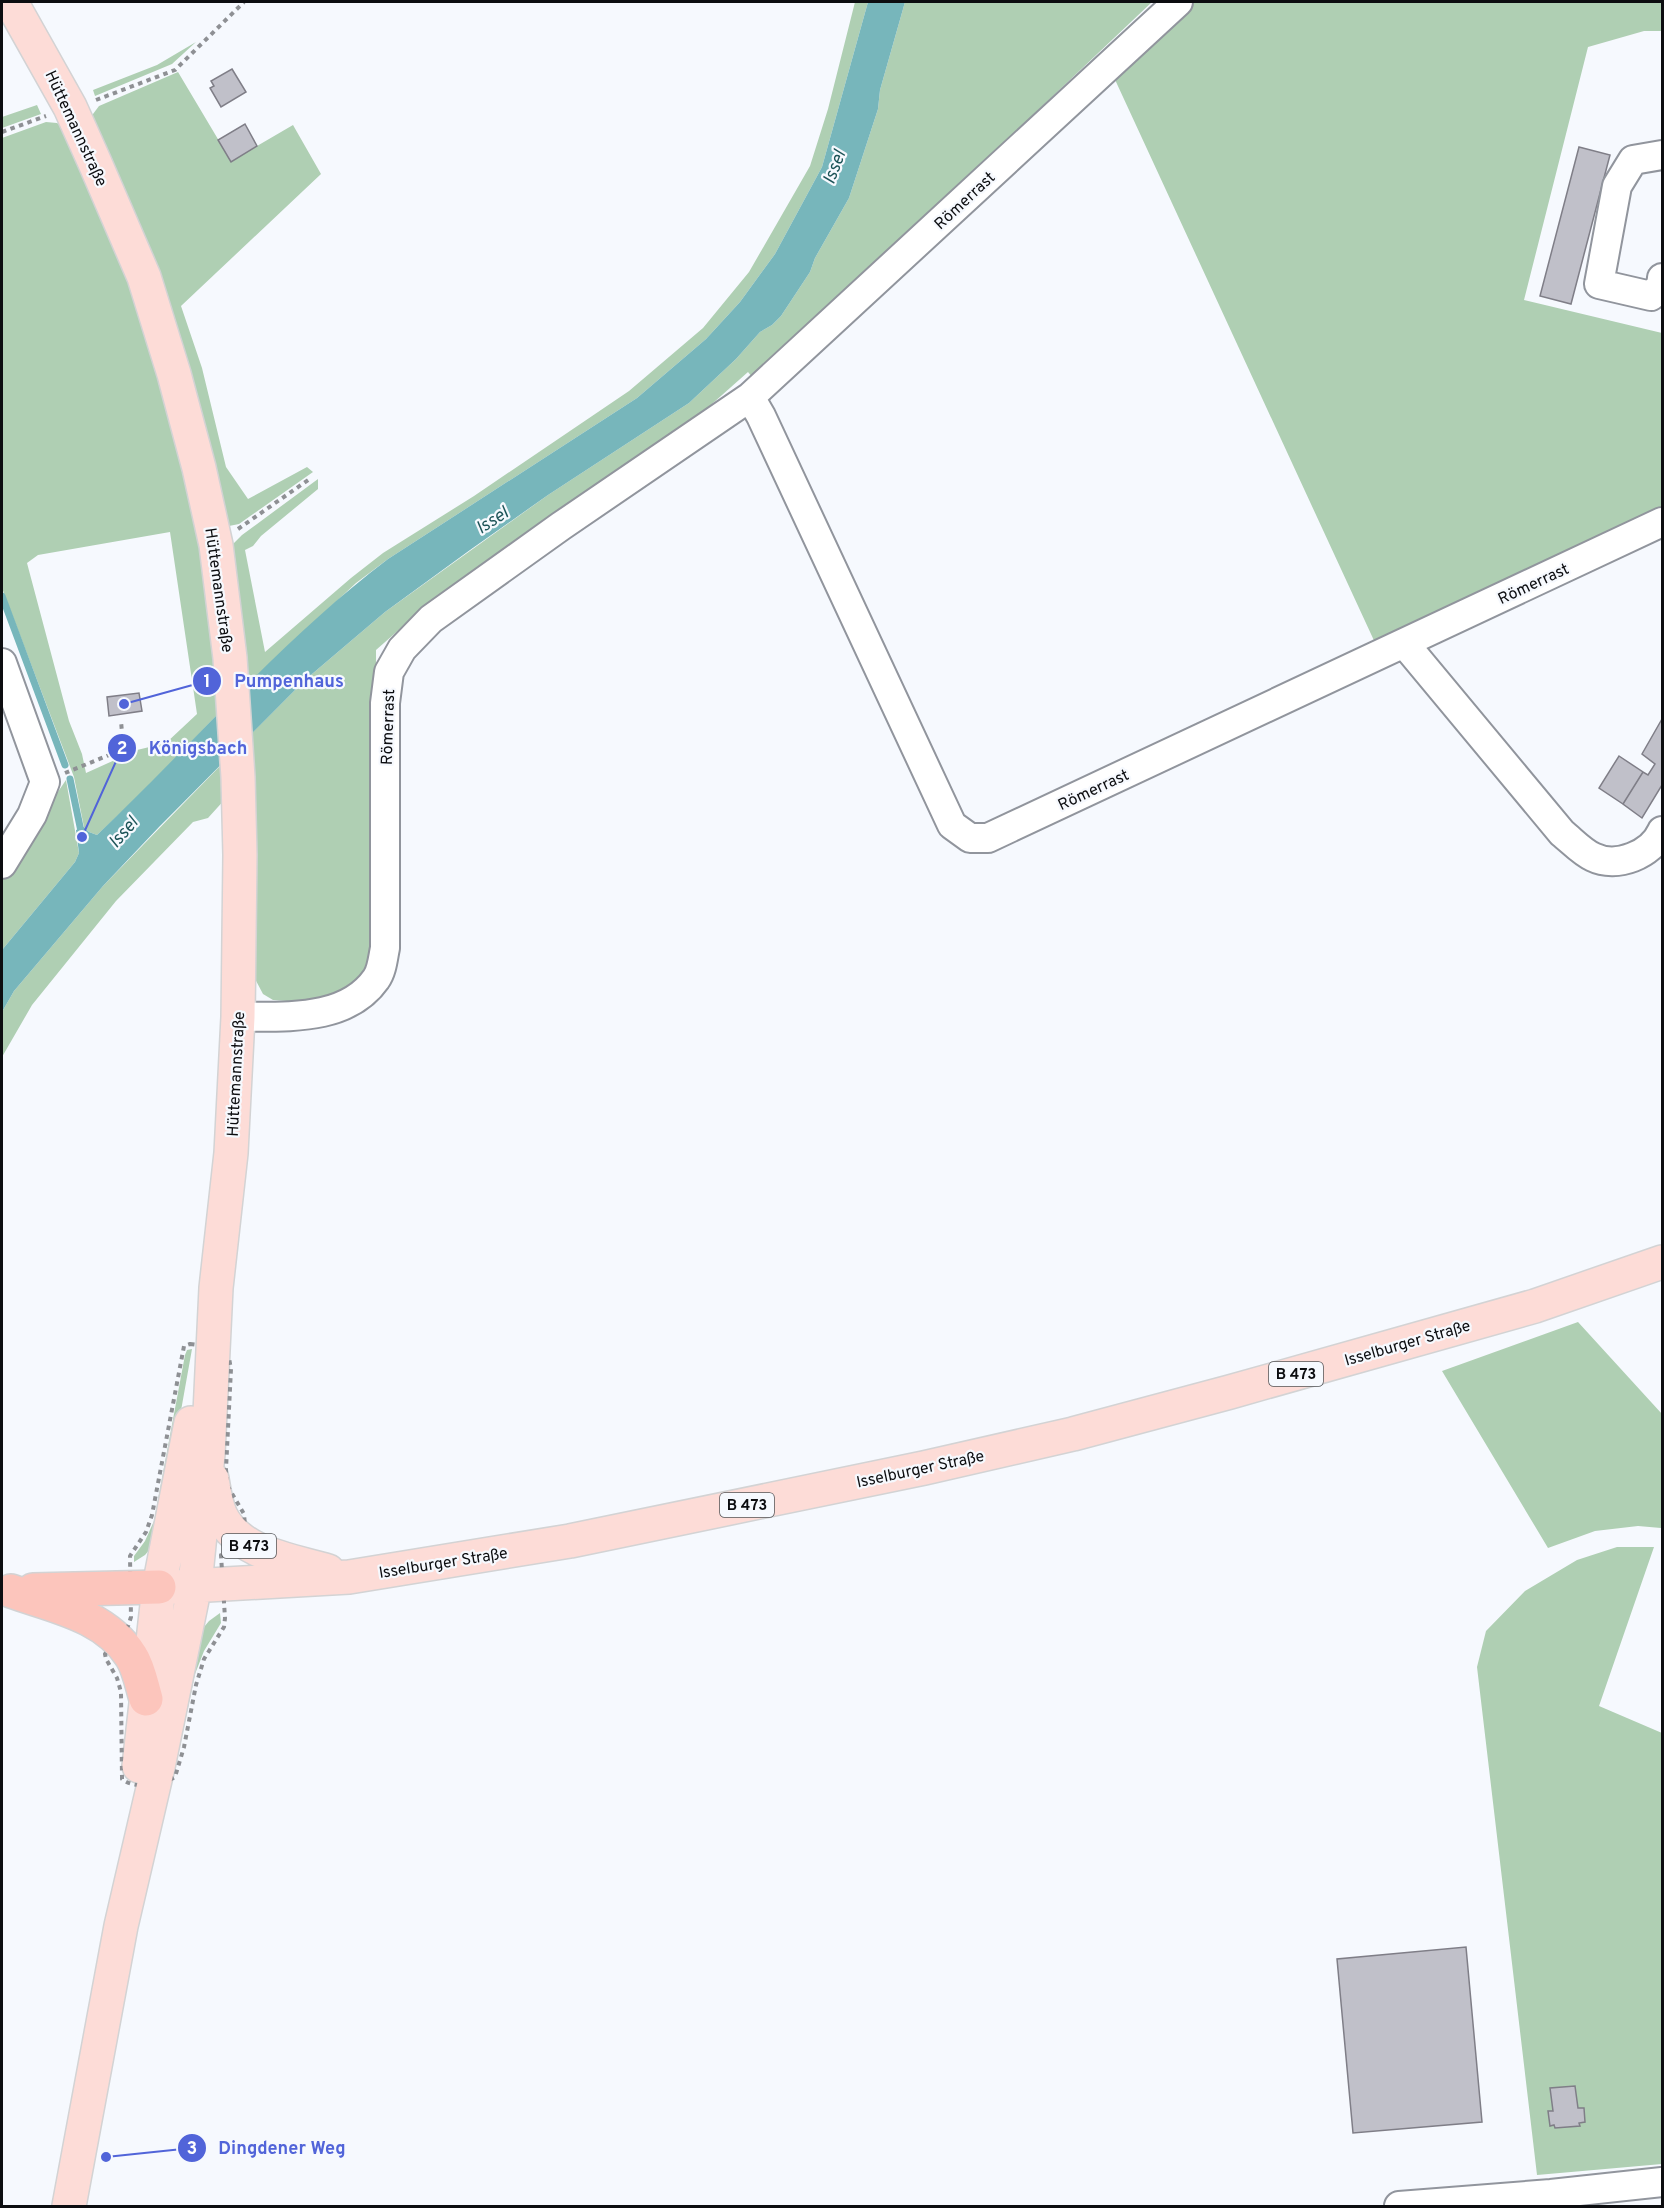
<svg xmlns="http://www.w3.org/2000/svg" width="1664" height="2208" viewBox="0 0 1664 2208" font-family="Overpass,sans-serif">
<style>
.green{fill:#afcfb3;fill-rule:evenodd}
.water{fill:#77b6bb}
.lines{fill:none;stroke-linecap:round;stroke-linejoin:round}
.stream{stroke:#77b6bb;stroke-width:7}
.building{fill:#c0c0c9;stroke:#7f7e87;stroke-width:1.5}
.minor-casing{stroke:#91959d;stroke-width:32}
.major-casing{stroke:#d3d3d4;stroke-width:36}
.highway-casing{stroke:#d3d3d4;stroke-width:36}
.path{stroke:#8e9094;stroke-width:4;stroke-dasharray:4.5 4.5;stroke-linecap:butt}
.minor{stroke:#fff;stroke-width:28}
.major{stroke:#fddcd7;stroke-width:33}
.highway{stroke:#fcc5bc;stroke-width:33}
.labels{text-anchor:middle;stroke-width:4.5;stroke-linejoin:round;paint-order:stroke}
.shield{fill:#f6f9fe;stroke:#525457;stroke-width:1.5}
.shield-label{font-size:15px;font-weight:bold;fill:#0c0d10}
.street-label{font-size:16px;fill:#0c0d10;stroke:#f6f9fe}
.water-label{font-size:18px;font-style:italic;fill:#1d5458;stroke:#f6f9fe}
.leader{fill:none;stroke:#5164d9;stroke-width:2}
.callout-dot{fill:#5164d9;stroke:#f6f9fe;stroke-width:2}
.mark-label{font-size:18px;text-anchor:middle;font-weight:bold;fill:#fff}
.callout-label{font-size:18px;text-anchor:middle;font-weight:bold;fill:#5164d9;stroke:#f6f9fe;stroke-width:4.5;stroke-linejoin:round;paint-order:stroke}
</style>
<rect width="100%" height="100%" fill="#f6f9fe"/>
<path class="green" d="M 855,2 L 868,2 L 822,167 L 775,254 L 740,302 L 706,339 L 637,398 L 388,559 L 356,583 L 247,685 L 232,545 L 242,535 L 318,479 L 318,489 L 261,536 L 253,546 L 245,550 L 265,652 L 351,578 L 383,553 L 474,496 L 629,391 L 703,328 L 749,272 L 810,166 L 828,109 Z
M 905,2 L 1152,2 L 817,320 L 752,377 L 748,372 L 669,442 L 518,543 L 401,628 L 376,650 L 377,937 L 374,957 L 362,978 L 341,993 L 315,1003 L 273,1000 L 263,994 L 254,977 L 251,734 L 305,680 L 385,612 L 548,495 L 689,403 L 736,359 L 760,332 L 772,325 L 781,316 L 810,272 L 815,258 L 849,198 L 878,109 L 880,90 Z
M 1188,2 L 1662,2 L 1662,31 L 1644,31 L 1588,47 L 1524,300 L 1662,333 L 1662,509 L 1377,647 L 1111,71 Z
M 196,42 L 172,64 L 95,96 L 93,90 L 157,65 Z
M 178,72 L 231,161 L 293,125 L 321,174 L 181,306 L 202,368 L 226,467 L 248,499 L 307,467 L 313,472 L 239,524 L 229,526 L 222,523 L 92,127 L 93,114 L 99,106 Z
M 37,105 L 41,114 L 2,128 L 2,117 Z
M 46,122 L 57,123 L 64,127 L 130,280 L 188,480 L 211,610 L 217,715 L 145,790 L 97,835 L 89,832 L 84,827 L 74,777 L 2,588 L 2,138 ZM 170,532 L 197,714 L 166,743 L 137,750 L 86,773 L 82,754 L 69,721 L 27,563 L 38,555 Z
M 221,765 L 223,796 L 227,797 L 208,818 L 193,822 L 116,901 L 32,1005 L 2,1057 L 2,1012 L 14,991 L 103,886 Z
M 66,780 L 79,853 L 75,862 L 2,950 L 2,874 Z
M 1578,1322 L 1662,1414 L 1662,1525 L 1661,1528 L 1638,1526 L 1595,1531 L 1548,1548 L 1442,1371 Z
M 192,1349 L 177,1433 L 151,1548 L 145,1555 L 134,1562 L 134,1556 L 145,1541 L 154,1521 L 185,1355 L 187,1350 Z
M 1617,1547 L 1654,1547 L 1599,1706 L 1662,1733 L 1662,2164 L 1537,2175 L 1477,1667 L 1486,1631 L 1525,1591 L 1577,1560 Z
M 220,1613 L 221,1623 L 204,1651 L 195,1674 L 175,1770 L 172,1774 L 199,1633 L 209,1621 Z"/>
<path class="water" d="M 868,2 L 905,2 L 880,90 L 878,109 L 849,198 L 815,258 L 810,272 L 781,316 L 772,325 L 760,332 L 736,359 L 689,403 L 548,495 L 470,550 L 385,612 L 305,680 L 159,827 L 103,886 L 14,991 L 2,1012 L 2,950 L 75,862 L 79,853 L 76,830 L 84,827 L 89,832 L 97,835 C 194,743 281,640 388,559 L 637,398 L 706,339 L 740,302 L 775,254 L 822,167 Z"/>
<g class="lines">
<path class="stream" d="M 2,596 L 65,765
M 70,779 L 82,836"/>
</g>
<path class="building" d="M 232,69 L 246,92 L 221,107 L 210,88 L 214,86 L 211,81 Z
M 245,124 L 257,146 L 231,162 L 218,140 Z
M 1579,147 L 1610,155 L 1571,304 L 1540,296 Z
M 139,693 L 142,711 L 109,716 L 107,697 Z
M 1662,719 L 1662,785 L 1642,818 L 1623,804 L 1643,772 L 1648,775 L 1655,764 L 1642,754 Z
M 1619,756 L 1643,772 L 1623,804 L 1599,788 Z
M 1466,1947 L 1482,2122 L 1353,2133 L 1337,1959 Z
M 1575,2086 L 1578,2108 L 1584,2108 L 1585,2122 L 1579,2123 L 1580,2126 L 1555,2128 L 1554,2125 L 1550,2126 L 1548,2111 L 1553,2111 L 1550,2088 Z"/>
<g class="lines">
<g class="minor-casing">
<path id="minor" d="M 1662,155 L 1633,160 L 1617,186 L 1599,284 L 1651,296 L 1661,286 L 1662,278
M 750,397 L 761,416 L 952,825 L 970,838 L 988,838 L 1662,522
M 1404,643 L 1562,833 C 1572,841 1582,852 1593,857 C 1617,869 1652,854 1662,831
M 2,663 L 45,782 L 32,815 L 2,864
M 238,1017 C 285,1016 346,1022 376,979 C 382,971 383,957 385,948 L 385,703 L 389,672 L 402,649 L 431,619 L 561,526 L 750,397 L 1178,2
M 1399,2206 L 1551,2194 L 1662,2182"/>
</g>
<g class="major-casing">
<path id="major" d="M 11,2 L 70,107 L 95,163 L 144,277 L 174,374 L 199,468 L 216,545 L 230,658 L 238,777 L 240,855 L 238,1017 L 231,1153 L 216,1288 L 208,1454 L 195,1585 L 158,1767 L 121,1926 L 69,2206
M 212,1479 C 214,1491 216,1505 221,1516 C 240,1554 291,1560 328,1571
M 173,1587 L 349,1577 L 570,1541 L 924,1468 L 1073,1434 L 1230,1392 L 1535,1306 L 1662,1262
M 139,1766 L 159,1587 L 191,1423"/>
</g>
<g class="highway-casing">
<path id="highway" d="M 33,1590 L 159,1587
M 11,1591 C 53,1606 105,1615 131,1656 C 139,1668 142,1686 146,1699"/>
</g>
<path class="path" d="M 96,100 L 175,70 L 244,2
M 2,132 L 46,116
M 238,529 L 311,478
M 65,773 L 114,753 L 123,744 L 121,721
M 190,1344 L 213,1347 L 229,1358 L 231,1369 L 226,1469 L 227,1485 L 244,1514 L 245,1525 L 221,1555 L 225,1618 L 224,1627 L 204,1659 L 196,1685 L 184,1747 L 175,1777 C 161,1785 135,1790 122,1779 L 121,1692 L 117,1678 L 106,1659 L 105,1654 L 128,1626 L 131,1617 L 130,1556 L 146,1532 L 152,1515 L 184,1346 Z"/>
<use href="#minor" class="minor"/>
<use href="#major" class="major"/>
<use href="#highway" class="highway"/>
</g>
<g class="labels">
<g class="shield">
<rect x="1269" y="1362" width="54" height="24" rx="4.5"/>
<rect x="720" y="1493" width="54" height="24" rx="4.5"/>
<rect x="222" y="1534" width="54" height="24" rx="4.5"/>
</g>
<g class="shield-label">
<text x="1296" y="1379">B 473</text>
<text x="747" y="1510">B 473</text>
<text x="249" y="1551">B 473</text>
</g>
<g class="street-label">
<text transform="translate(77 128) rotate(65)" y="6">Hüttemannstraße</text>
<text transform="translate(964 200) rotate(-43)" y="6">Römerrast</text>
<text transform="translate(1533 583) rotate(-25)" y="6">Römerrast</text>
<text transform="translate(220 590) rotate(82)" y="6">Hüttemannstraße</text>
<text transform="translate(387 727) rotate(-88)" y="6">Römerrast</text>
<text transform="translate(1093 789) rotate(-25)" y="6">Römerrast</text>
<text transform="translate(235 1074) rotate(-87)" y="6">Hüttemannstraße</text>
<text transform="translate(1407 1342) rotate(-16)" y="6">Isselburger Straße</text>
<text transform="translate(920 1468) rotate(-12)" y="6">Isselburger Straße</text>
<text transform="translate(443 1562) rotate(-9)" y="6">Isselburger Straße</text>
</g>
<g class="water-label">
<text transform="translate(834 167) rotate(-69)" y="6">Issel</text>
<text transform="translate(492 520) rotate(-33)" y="6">Issel</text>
<text transform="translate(123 832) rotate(-49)" y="6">Issel</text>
</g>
</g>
<path class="leader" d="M124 704L207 681M82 837L122 748M106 2157L192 2148"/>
<g class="callout-dot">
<circle cx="124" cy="704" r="6"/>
<circle cx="82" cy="837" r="6"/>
<circle cx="106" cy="2157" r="6"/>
<circle cx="207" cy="681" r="15"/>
<circle cx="122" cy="748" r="15"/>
<circle cx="192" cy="2148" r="15"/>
</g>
<g class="mark-label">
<text x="207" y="687">1</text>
<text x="122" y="754">2</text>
<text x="192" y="2154">3</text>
</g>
<g class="callout-label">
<text x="289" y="687">Pumpenhaus</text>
<text x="198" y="754">Königsbach</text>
<text x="282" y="2154">Dingdener Weg</text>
</g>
<rect width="1664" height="2208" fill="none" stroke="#0c0d10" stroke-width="6"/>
</svg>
